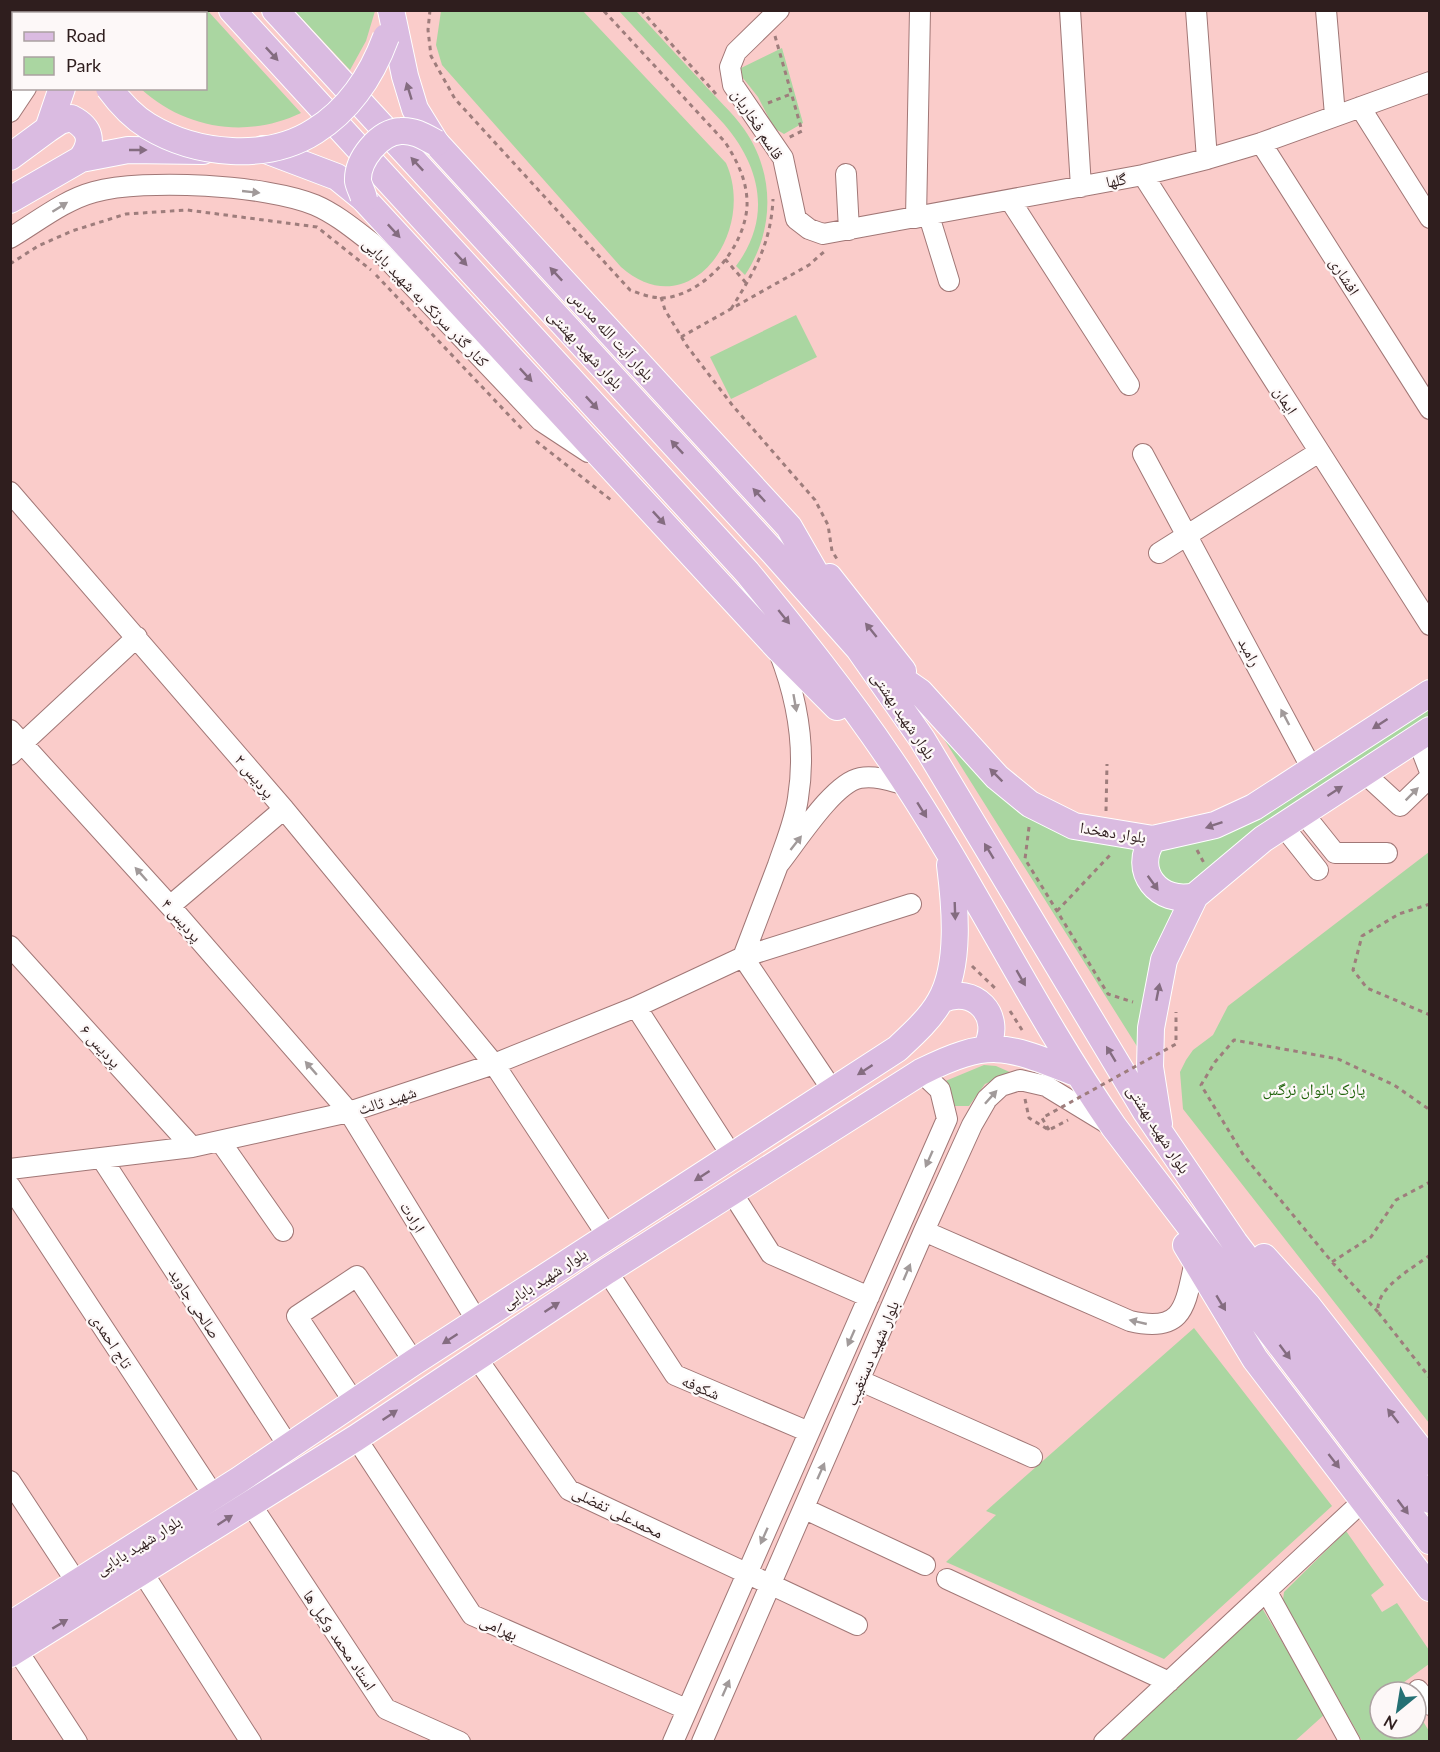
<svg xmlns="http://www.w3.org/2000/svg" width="1440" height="1752" viewBox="0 0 1440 1752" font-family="Lato,'Noto Naskh Arabic',sans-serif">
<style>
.green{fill:#aad6a1}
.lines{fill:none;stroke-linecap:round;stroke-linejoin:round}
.minor-casing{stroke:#a17776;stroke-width:22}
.major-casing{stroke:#fff;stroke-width:28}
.path{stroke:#9e7d7c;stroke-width:3;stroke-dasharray:4.5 4.5;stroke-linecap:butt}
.minor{stroke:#fff;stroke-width:20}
.major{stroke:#dabbe1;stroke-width:26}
.major-bridge-casing{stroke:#fff;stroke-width:28;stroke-linecap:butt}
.path-bridge{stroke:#9e7d7c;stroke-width:3;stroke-dasharray:4.5 4.5;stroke-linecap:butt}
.major-bridge{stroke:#dabbe1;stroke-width:26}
.oneway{fill:#846c80}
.oneway2{fill:#a19a9a}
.labels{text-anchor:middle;stroke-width:4.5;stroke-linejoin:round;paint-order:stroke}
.street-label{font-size:16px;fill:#2f1e1e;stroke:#fdf8f8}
.park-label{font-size:16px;fill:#1f630b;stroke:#fdf8f8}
</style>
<rect width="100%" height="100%" fill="#faccca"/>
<path class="green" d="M 101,11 L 208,11 L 301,113 C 247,139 185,129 141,89 L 206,88 L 206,14 L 101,14 Z
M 295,11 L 375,11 L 366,41 L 350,70 Z
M 441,11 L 583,11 L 726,163 C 757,231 690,328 621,267 L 442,65 L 436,45 Z
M 619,11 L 636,11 C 658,34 679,58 701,81 C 715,97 732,112 744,129 C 775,173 775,230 745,275 L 736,266 C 772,218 761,167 724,124 Z
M 782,48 L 803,123 L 784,134 L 774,128 L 758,97 L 739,73 L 741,68 Z
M 796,315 L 817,357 L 731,399 L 710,357 Z
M 920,692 L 961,738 L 1080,827 L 1215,825 L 1429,693 L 1429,730 L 1195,896 L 1164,960 L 1150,1067 L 942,736 Z
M 1429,852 L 1429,1423 L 1183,1109 L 1180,1072 L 1186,1060 L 1193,1050 L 1213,1035 L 1228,1006 Z
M 984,1065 L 996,1066 L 1012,1073 L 985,1084 L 969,1106 L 954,1106 L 943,1082 Z
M 1194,1328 L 1332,1506 L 1164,1659 L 946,1562 L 996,1515 L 986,1511 Z
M 1346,1531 L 1384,1585 L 1371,1595 L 1382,1612 L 1397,1603 L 1429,1650 L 1429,1664 L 1400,1685 L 1404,1692 L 1380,1692 L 1380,1728 L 1416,1728 L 1416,1710 L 1429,1731 L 1429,1741 L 1362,1741 L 1283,1600 L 1284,1592 Z
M 1259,1603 L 1325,1714 L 1295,1741 L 1108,1742 Z"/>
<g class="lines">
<g class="minor-casing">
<path id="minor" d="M 44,10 L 44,14
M 779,10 L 736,52 L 730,67 L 733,85 L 783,158 L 796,219 L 809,229 L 823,234 L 1143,175 L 1207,159 L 1261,143 L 1430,82
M 1070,10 L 1081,187
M 1196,10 L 1207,159
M 1326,10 L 1335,115
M 1360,107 L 1430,218
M 10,112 L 26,88
M 1261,143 L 1430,409
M 846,174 L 849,230
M 1143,175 L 1430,625
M 1010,200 L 1129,385
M 929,216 L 949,281
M 916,218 L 920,10
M 10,238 C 37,222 64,200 94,192 C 145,178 267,185 315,205 C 336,214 355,230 372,243 L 541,421 L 588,452
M 1143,454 L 1312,769
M 10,492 L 284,809 L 494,1064 L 608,1237
M 1159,553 L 1319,452
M 779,652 C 797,698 806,749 798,798 C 795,821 785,844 778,865 C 796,843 833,783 860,778 C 875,775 892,781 906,785
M 10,730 L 170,906 L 349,1112 L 477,1321
M 1417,738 L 1430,772
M 10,755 L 137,637
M 1364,773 L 1400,806 L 1430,777
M 1303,813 L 1335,853 L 1387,853
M 1283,826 L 1318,870
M 170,906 L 284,809
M 10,946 L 192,1147
M 636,1007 L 732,1156
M 833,1091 L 743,957 L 911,904
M 220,1141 L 283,1231
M 102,1159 L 289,1447
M 10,1169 L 192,1147 L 349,1112 L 494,1064 L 636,1007 L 743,957 L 778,865
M 10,1186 L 214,1496
M 731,1191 L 771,1254 L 869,1297
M 924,1231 L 1130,1321 C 1185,1334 1185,1305 1195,1261
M 607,1271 L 675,1375 L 809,1432
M 476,1357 L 569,1490 L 857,1625
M 861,1381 L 1032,1457
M 354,1402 L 297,1316 L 357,1276 L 414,1362
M 356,1438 L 472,1615 L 686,1709
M 10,1481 L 77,1583
M 250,1503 L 386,1709 L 460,1742
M 805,1509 L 925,1565
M 143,1573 L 251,1742
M 947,1579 L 1169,1682
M 1267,1592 L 1350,1742
M 17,1650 L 77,1742
M 1418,1690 L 1430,1705
M 673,1742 L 947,1119 L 940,1090 L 921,1072
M 702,1742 L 924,1231 L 972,1125 L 987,1099 L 1001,1086 L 1020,1080 L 1046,1086 L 1110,1125
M 1104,1742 L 1364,1500"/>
</g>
<g class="major-casing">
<path id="major" d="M 78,10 L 79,14
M 232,10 L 747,572 C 797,633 846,694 890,759 C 971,878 1032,1009 1114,1127 L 1430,1541
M 275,10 L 773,552 L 859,649 L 922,739 L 1146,1112 L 1235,1243 L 1430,1500
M 391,10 L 405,76 L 415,109 L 436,143 L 789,527 L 832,602
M 48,129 L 60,121 L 71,118 C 91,128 94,142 81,159
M 263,149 L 337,177 L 364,199 L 777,647 L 837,707
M 10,157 L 48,129 L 62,88
M 10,200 L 81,159 L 128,150 L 203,151
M 829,577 L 903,671
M 874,660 L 920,692 L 997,777 L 1030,804 L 1074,826 L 1153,839 L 1215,825 L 1254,807 L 1430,693
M 1153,839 C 1131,871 1159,905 1195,896
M 941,1000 C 974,984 1004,1016 986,1048
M 1159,1124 L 1150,1067 L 1151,1028 L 1164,960 L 1195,896 L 1263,839 L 1430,730
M 1186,1245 L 1255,1359 L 1430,1588
M 1264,1257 L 1308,1306 L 1430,1462
M 10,1625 L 239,1480 L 414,1362 L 897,1049 C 912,1035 930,1019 940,1001 C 961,965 955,905 950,865
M 10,1654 L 356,1438 L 607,1271 L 921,1072 C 991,1037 1007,1046 1076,1073"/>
</g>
<path class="path" d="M 430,10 L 428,30 L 431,56 L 455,99 L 630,290 C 643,295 657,300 671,297 C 710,288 744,246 747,207 C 748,183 738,162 725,142 L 603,10
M 641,10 L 716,94
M 775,36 L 802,131 L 788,138
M 768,103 L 791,94
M 725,259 L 747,284
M 10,264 L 38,246 L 72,231 L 126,214 L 187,210 L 317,227 L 371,270
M 376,275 L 522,429
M 661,297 L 665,310 L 687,346 L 733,406 L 815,500 L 828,525 L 832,551 L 837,559
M 731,309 C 754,272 771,244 773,199
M 681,337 L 809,265 L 826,250
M 536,441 L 611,500
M 1106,811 L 1107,764
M 1029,827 L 1025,859 L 1108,994 L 1133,1002
M 1197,850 L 1204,863
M 1430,904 L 1399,914 L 1362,936 L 1353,970 L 1367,988 L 1430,1015
M 1057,911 L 1112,853
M 972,966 L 997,990
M 1010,1011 L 1024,1033
M 1025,1099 L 1029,1118 L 1049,1130 L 1068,1120
M 1430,1255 C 1412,1269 1375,1288 1378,1312 L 1430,1378
M 1332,1262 L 1371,1237 L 1396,1200 L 1430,1182
M 1378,1312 L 1332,1262 L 1244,1156 L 1201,1085 L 1215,1062 L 1234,1040 L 1338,1059 L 1394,1085 L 1430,1110"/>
<use href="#minor" class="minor"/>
<use href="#major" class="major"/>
<g class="major-bridge-casing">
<path id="major-bridge" d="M 109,88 C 120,103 133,117 148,126 C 196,155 267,162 315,131 C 350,109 372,75 386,37
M 364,199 C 363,193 359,187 358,181 C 357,160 379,132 401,131 C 414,130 425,137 436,143"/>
</g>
<path class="path-bridge" d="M 1049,1130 L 1042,1118 L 1176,1044 L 1176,1012"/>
<use href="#major-bridge" class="major-bridge"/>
</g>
<defs><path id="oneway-solid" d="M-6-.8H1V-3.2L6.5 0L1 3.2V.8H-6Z" transform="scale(1.5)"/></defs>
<g class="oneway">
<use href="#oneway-solid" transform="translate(272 54) rotate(47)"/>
<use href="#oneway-solid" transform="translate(409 91) rotate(-107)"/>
<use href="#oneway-solid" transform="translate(138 150)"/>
<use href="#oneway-solid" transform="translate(417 164) rotate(-133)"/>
<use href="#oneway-solid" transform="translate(394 231) rotate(47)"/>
<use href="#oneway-solid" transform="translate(461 259) rotate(47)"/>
<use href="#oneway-solid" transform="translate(556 274) rotate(-133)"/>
<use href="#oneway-solid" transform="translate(526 375) rotate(47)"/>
<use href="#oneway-solid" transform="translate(592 403) rotate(47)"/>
<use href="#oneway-solid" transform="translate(677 447) rotate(-133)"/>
<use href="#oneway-solid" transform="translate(759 495) rotate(-133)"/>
<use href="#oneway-solid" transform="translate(659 518) rotate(47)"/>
<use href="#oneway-solid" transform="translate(784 617) rotate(51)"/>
<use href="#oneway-solid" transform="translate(871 630) rotate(-129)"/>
<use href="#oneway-solid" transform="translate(1380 724) rotate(147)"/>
<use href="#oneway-solid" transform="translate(996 775) rotate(-135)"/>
<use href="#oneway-solid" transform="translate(1335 791) rotate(-33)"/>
<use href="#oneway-solid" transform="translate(922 810) rotate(58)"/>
<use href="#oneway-solid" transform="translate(1214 825) rotate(161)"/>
<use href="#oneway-solid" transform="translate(989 851) rotate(-121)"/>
<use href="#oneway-solid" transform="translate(1153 883) rotate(54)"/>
<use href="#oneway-solid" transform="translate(955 911) rotate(88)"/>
<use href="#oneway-solid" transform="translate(1021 978) rotate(60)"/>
<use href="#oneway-solid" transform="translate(1158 992) rotate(-79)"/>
<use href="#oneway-solid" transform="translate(1111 1054) rotate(-121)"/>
<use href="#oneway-solid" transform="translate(865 1070) rotate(147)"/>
<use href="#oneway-solid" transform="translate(702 1176) rotate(147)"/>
<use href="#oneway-solid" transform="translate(1221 1303) rotate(59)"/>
<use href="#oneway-solid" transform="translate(552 1307) rotate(-33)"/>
<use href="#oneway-solid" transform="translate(450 1339) rotate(147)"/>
<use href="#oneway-solid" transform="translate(1285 1352) rotate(53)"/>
<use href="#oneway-solid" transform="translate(390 1415) rotate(-34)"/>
<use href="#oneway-solid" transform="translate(1393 1416) rotate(-128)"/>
<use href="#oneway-solid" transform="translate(1334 1461) rotate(52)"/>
<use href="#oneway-solid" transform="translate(1403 1507) rotate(53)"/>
<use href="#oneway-solid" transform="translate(225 1520) rotate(-33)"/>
<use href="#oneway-solid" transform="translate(60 1624) rotate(-31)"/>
</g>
<g class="oneway2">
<use href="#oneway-solid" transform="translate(251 192) rotate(6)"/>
<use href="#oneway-solid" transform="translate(60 207) rotate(-32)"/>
<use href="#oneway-solid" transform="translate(795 703) rotate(80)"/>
<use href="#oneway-solid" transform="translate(1285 717) rotate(-118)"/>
<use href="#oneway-solid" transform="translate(1412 794) rotate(-45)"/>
<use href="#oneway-solid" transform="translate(796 843) rotate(-52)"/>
<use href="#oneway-solid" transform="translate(141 874) rotate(-132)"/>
<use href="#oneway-solid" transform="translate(311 1068) rotate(-131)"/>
<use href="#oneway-solid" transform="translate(991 1097) rotate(-48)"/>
<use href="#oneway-solid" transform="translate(929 1159) rotate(114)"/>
<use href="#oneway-solid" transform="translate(907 1272) rotate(-67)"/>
<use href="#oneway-solid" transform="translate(1138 1322) rotate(-167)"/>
<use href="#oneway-solid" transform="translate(851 1338) rotate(114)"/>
<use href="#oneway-solid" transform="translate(821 1471) rotate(-66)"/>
<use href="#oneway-solid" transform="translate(764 1536) rotate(114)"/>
<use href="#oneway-solid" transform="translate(726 1688) rotate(-66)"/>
</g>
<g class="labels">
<g class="street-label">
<text transform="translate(758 124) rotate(57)" y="6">قاسم فخاریان</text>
<text transform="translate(1116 180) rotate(-11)" y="6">گلها</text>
<text transform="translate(1345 276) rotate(58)" y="6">افشاری</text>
<text transform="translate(426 302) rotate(46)" y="6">کنار گذر سرتک به شهید بابایی</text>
<text transform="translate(612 335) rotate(47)" y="6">بلوار آیت الله مدرس</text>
<text transform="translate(586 349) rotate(47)" y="6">بلوار شهید بهشتی</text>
<text transform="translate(1286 400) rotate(58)" y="6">ایمان</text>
<text transform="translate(1250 652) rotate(62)" y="6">رامبد</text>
<text transform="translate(904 715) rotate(56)" y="6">بلوار شهید بهشتی</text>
<text transform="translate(255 776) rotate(50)" y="6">پردیس ۲</text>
<text transform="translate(1113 832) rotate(9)" y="6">بلوار دهخدا</text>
<text transform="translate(182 920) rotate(49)" y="6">پردیس ۴</text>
<text transform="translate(101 1046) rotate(48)" y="6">پردیس ۶</text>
<text transform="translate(387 1100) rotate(-18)" y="6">شهید ثالث</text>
<text transform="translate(1159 1129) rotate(57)" y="6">بلوار شهید بهشتی</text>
<text transform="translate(413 1217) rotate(58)" y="6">ارادت</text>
<text transform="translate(544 1278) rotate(-33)" y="6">بلوار شهید بابایی</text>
<text transform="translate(195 1303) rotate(57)" y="6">صالحی جاوید</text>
<text transform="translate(112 1341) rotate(57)" y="6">تاج احمدی</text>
<text transform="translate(872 1353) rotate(-67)" y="6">بلوار شهید دستغیب</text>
<text transform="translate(701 1387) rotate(23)" y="6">شکوفه</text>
<text transform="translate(618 1512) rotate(26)" y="6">محمدعلی تفضلی</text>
<text transform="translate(138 1545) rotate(-32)" y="6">بلوار شهید بابایی</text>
<text transform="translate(499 1627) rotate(24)" y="6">بهرامی</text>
<text transform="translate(340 1640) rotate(56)" y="6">استاد محمد وکیل ها</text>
</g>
<g class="park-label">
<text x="1314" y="1095">پارک بانوان نرگس</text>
</g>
</g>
<rect width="1440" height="1752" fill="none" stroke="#2f1e1e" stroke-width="24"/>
<rect x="12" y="12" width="195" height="78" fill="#fdf8f8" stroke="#aba1a1" stroke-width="1.5"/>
<rect x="24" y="32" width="30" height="9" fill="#dabbe1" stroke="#aba1a1" stroke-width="1.5"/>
<text x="66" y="42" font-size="18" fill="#2f1e1e">Road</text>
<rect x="24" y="57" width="30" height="18" fill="#aad6a1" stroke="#aba1a1" stroke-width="1.5"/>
<text x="66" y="72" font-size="18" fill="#2f1e1e">Park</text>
<g transform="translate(1398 1710) rotate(210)"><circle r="28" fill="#fdf8f8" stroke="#aba1a1" stroke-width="1.5"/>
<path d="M0-4.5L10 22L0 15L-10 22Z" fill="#257074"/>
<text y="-9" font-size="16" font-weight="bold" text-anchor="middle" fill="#2f1e1e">N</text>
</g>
</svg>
